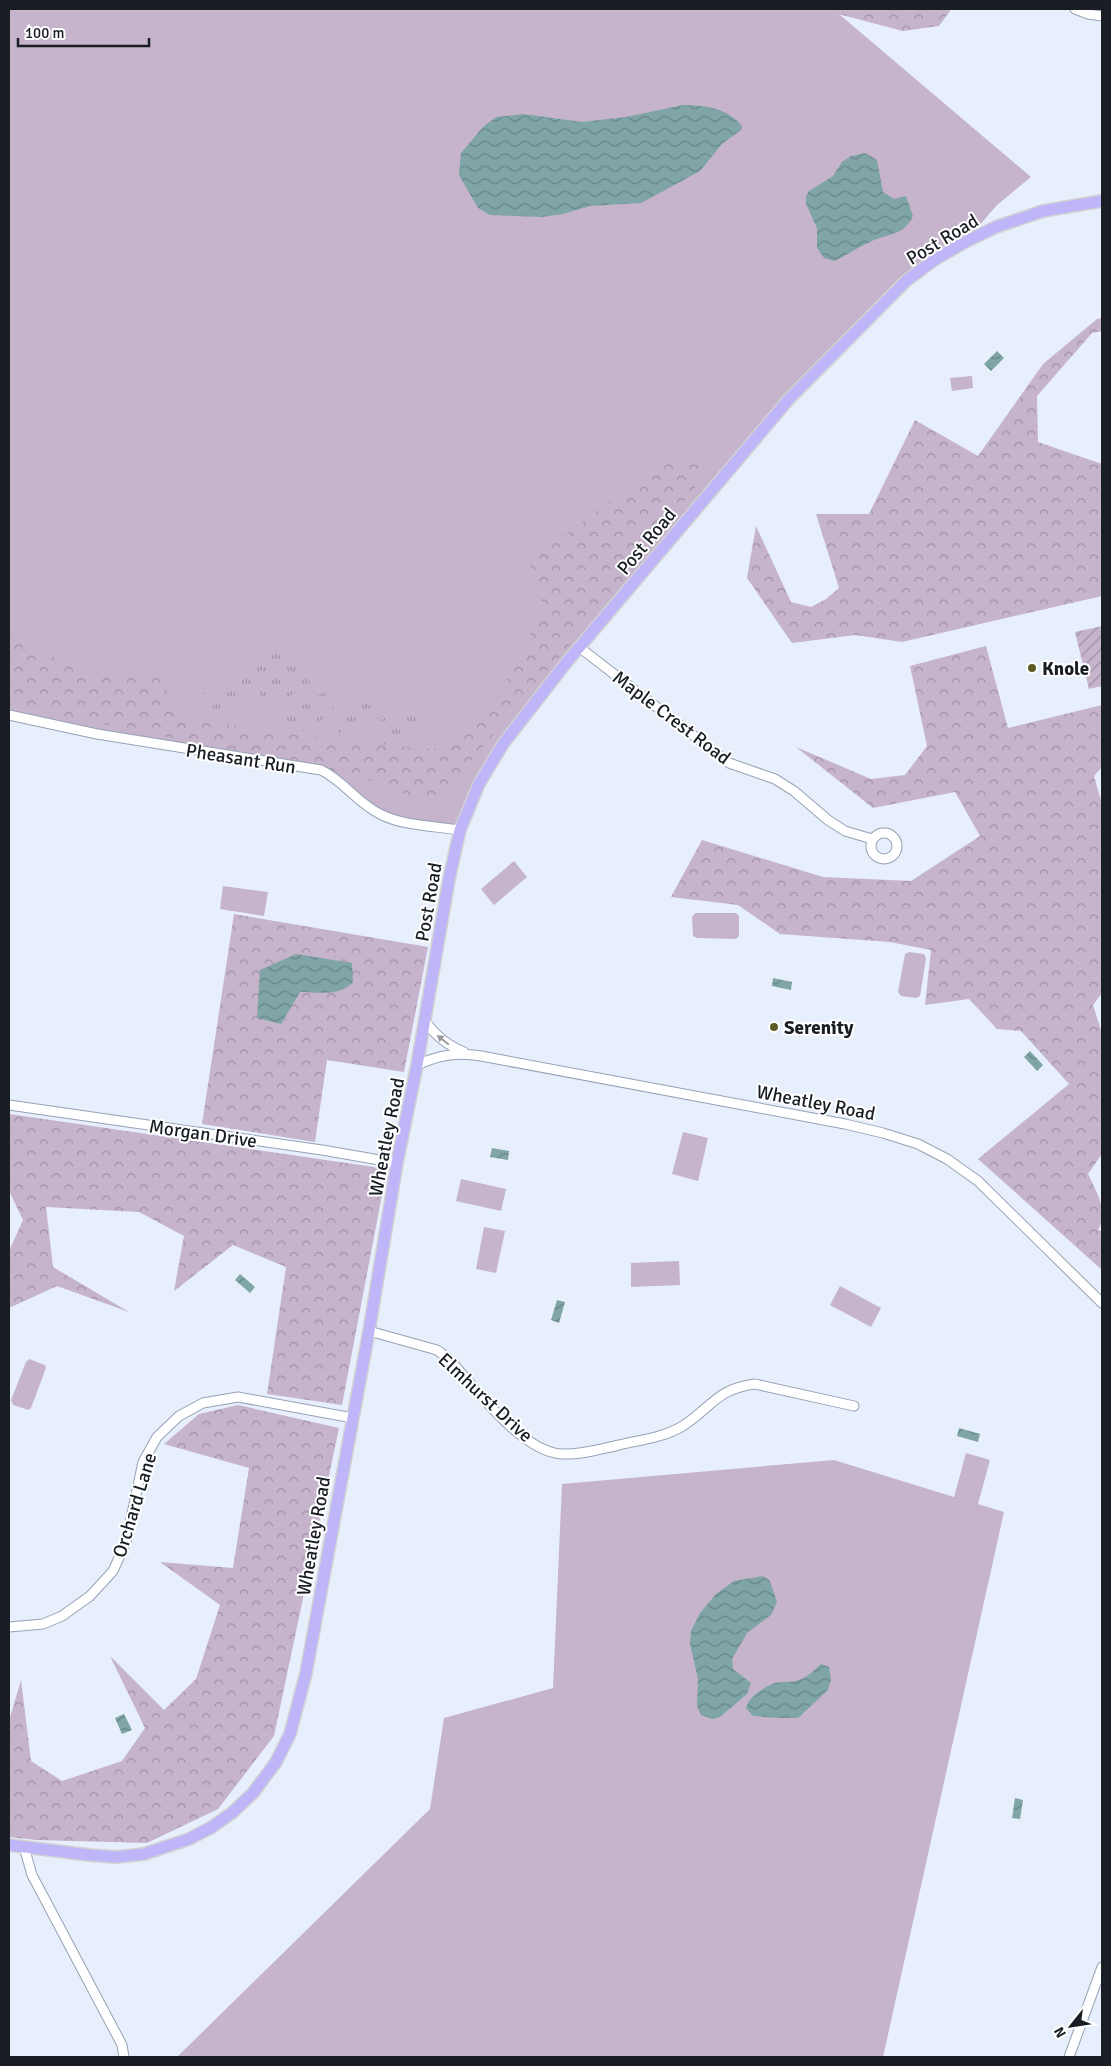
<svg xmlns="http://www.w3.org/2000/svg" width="1111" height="2066" viewBox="0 0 1111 2066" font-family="Signika,sans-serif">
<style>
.grass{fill:#c6b3cc}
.forest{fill:url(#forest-crowns)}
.park{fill:url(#park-tufts)}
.garden{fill:url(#garden-furrows)}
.water{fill:url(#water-waves)}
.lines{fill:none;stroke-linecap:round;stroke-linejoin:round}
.minor-casing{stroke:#95a2b5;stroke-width:11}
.major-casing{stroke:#d1d2d3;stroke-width:14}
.minor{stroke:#fff;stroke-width:9}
.major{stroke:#bfb5f9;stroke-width:11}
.oneway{fill:#989a9d}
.poi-dot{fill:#5b5926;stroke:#fff;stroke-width:2}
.labels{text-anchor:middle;stroke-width:4;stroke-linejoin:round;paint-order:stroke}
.street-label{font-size:19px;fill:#191e25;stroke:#fff}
.poi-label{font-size:19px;font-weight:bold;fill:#191e25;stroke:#fff;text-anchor:start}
</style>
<defs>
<pattern id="forest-crowns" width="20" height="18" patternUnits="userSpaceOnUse" patternTransform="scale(1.25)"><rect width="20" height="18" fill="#c6b3cc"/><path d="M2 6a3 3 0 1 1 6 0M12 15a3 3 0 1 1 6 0" fill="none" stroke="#a091a5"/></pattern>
<pattern id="park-tufts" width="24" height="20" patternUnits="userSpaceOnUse" patternTransform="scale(1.25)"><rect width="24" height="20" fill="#c6b3cc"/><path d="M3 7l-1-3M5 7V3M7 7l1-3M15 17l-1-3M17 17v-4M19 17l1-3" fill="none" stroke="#a091a5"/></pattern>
<pattern id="garden-furrows" width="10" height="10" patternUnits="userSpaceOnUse" patternTransform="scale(1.25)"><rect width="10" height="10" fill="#c6b3cc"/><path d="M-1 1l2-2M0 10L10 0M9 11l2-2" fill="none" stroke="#a091a5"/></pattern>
<pattern id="water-waves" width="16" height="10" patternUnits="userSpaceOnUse" patternTransform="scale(1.25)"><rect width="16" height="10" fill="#7fa5a6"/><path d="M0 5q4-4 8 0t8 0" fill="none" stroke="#678687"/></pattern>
</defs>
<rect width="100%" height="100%" fill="#e7effc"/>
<path class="grass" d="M 9,9 L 833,9 L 1031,177 L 997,205 L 965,242 L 934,260 L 817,369 L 503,744 L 460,830 L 380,815 L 335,777 L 9,715 Z
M 972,376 L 973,388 L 952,391 L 950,378 Z
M 514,861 L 527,877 L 494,905 L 481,889 Z
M 223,886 L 268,892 L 264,916 L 220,909 Z
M 695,913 L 736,913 L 739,916 L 739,936 L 736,939 L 697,938 L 693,936 L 692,917 Z
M 909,952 L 924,954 L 926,958 L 920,996 L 916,998 L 901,996 L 898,992 L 905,954 Z
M 683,1132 L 708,1138 L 698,1181 L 672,1174 Z
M 461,1179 L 506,1189 L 501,1211 L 456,1201 Z
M 484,1227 L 505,1231 L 496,1273 L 476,1269 Z
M 679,1261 L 680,1285 L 631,1287 L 631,1263 Z
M 840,1286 L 881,1308 L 871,1327 L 830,1305 Z
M 29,1359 L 45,1365 L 46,1368 L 31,1408 L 29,1410 L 13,1405 L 11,1400 L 26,1362 Z
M 966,1453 L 990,1460 L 978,1504 L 1004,1512 L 883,2057 L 177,2057 L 430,1809 L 444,1718 L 553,1688 L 562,1484 L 834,1460 L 954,1497 Z"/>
<path class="forest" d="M 819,9 L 949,9 L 950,11 L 939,26 L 903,31 Z
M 1102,318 L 1102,331 L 1092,333 L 1037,396 L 1038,442 L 1102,464 L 1102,596 L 902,642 L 855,635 L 792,643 L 747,578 L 756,526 L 791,602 L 811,607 L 826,599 L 839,588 L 816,514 L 869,514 L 915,420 L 978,456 L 1043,364 L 1097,319 Z
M 705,460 L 705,474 L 616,590 L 454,781 L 431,804 L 358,776 L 9,705 L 9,627 L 15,639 L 87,673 L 161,678 L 181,718 C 267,731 352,745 439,749 L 492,705 L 522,656 L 543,604 L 529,563 L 662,461 Z
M 986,646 L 1008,728 L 1102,705 L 1102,767 L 1094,776 L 1102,804 L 1102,993 L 1093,1005 L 1102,1033 L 1102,1154 L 1088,1174 C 1096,1191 1109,1211 1098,1230 L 1102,1231 L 1102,1270 L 978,1159 L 1069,1084 L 1021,1031 L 997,1029 L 969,999 L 925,1005 L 931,950 L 890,942 L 780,934 L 738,905 L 671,897 L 702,840 L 823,877 L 911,881 L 980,836 L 955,792 L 873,808 L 796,747 L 871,779 L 905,775 L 927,746 L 910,666 Z
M 234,914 L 428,947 L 404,1072 L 327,1060 L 315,1142 L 202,1124 Z
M 9,1114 L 374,1167 L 386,1174 L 342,1405 L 267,1394 L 286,1267 L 233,1245 L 174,1291 L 184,1236 L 139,1212 L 46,1207 L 53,1267 L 129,1312 L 57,1286 L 9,1308 L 9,1251 L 23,1220 L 9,1191 Z
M 238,1405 L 339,1428 L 274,1736 L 218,1809 L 147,1843 L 36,1840 L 9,1837 L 9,1721 L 21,1680 L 31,1761 L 62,1781 L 122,1761 L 145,1728 L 110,1656 L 164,1710 L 196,1679 L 220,1605 L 160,1562 L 233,1568 L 249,1468 L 164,1444 L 199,1414 Z"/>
<path class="park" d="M 289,646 L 311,684 L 268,708 L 247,670 Z
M 245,670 L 256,690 L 216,713 L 204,693 Z
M 324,692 L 336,712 L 295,735 L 284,715 Z
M 372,696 L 383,716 L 343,739 L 331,719 Z
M 413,702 L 424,722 L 383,745 L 372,725 Z"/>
<path class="garden" d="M 1102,626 L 1102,686 L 1089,689 L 1075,632 Z"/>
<path class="water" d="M 683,105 C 704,105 728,108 742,126 L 741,130 L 722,144 L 700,171 L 641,203 L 590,206 L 563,214 L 542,217 L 490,215 L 478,208 L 459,175 L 461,153 L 483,127 L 496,117 L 523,114 L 582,122 L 626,117 Z
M 865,153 L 877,160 L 883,192 L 894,199 L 906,196 L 913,216 C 904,235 891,233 874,240 C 861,246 848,254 835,261 L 824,258 L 817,248 L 817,228 L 806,204 L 806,196 L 809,191 L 833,176 L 842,162 L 851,156 Z
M 997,351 L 1004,358 L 991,371 L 984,364 Z
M 296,954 L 352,963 L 353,982 C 340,997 318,992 300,992 L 281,1024 L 257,1018 L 260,970 Z
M 773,978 L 792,982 L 791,990 L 772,986 Z
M 1030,1051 L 1043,1065 L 1037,1071 L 1024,1057 Z
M 492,1148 L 509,1151 L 508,1160 L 490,1157 Z
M 240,1274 L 255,1287 L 250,1293 L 235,1280 Z
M 557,1300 L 565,1302 L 559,1323 L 551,1320 Z
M 959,1428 L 980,1434 L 978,1442 L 957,1436 Z
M 763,1576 L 770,1581 L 777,1602 L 771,1615 L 747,1633 L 732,1659 L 733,1669 L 751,1683 L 747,1694 L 720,1717 L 713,1719 L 701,1715 L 697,1706 L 698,1679 L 690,1644 L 691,1631 L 700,1613 L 716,1594 L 734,1581 Z
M 821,1664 L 829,1667 L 831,1679 L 828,1690 L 798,1718 L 779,1718 L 753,1716 L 746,1708 C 749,1697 764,1687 775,1683 C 783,1681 791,1683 799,1680 C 808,1677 814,1670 821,1664 Z
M 124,1714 L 132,1730 L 122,1734 L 115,1718 Z
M 1015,1798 L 1023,1800 L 1020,1819 L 1012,1818 Z"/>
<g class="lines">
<g class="minor-casing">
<path id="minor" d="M 1075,9 L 1088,14 L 1102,16
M 579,647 L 729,763 L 775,779 L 794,791 L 828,820 L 845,831 L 872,839
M 9,715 L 97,734 L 321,770 C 344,781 357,803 380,814 C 403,826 434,826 460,830
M871 846a13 13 0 1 1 26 0a13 13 0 1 1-26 0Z
M 425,1021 C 436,1036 447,1045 464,1052
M 417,1065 C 439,1055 457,1052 481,1056 L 845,1124 L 883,1133 L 918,1144 L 947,1159 L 978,1181 L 1102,1303
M 9,1105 L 322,1150 L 397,1163
M 369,1331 L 437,1350 L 448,1358 C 474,1386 521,1452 562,1454 C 581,1455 600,1449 619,1445 C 639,1440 662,1438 681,1427 C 711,1409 715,1389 755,1384 L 854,1406
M 9,1627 L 43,1624 L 62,1616 L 90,1596 L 113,1571 L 126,1542 L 143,1462 L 157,1437 L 179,1416 L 203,1403 L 238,1397 L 353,1418
M 24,1847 L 32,1875 L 122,2045 L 124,2057
M 1069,2057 L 1102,1967"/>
</g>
<g class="major-casing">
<path id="major" d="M 9,1845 L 89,1855 L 116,1857 L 144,1854 L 189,1839 L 212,1827 L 233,1812 L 253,1793 L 276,1762 L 290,1734 L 306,1673 L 369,1331 L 397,1163 L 417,1065 L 449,879 L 460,830 L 479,784 L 503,744 L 566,663 L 789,399 L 906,281 L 934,260 L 965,242 L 996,227 L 1043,211 L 1102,201"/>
</g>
<use href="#minor" class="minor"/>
<use href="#major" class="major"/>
</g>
<defs><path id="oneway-solid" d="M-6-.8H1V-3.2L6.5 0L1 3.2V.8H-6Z" transform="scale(1.25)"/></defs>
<use class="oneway" href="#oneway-solid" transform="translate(443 1040) rotate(-141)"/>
<g class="poi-dot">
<circle cx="1032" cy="668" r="5"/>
<circle cx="774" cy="1027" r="5"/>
</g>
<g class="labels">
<g class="street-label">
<text transform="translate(942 239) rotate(-31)" y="7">Post Road</text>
<text transform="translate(646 541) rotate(-50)" y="7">Post Road</text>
<text transform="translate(672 717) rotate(37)" y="7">Maple Crest Road</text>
<text transform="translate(241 758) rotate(9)" y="7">Pheasant Run</text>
<text transform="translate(428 902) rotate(-80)" y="7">Post Road</text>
<text transform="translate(816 1102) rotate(11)" y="7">Wheatley Road</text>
<text transform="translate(203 1133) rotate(8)" y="7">Morgan Drive</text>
<text transform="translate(386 1137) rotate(-79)" y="7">Wheatley Road</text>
<text transform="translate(486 1397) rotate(43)" y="7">Elmhurst Drive</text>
<text transform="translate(134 1505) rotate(-73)" y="7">Orchard Lane</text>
<text transform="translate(313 1536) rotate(-80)" y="7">Wheatley Road</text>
</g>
<g class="poi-label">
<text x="1042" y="675">Knole</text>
<text x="784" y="1034">Serenity</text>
</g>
</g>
<rect width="1111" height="2066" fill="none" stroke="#191e25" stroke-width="20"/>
<g transform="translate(1071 2026) rotate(240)" stroke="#ffffff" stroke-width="4" paint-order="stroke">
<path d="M0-4L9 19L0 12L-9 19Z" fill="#191e25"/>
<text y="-8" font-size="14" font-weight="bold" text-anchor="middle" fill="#191e25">N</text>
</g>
<path d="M18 38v8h131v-8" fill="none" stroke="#191e25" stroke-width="2.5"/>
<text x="25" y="38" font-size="15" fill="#191e25" stroke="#ffffff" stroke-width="4" paint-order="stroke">100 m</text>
</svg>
